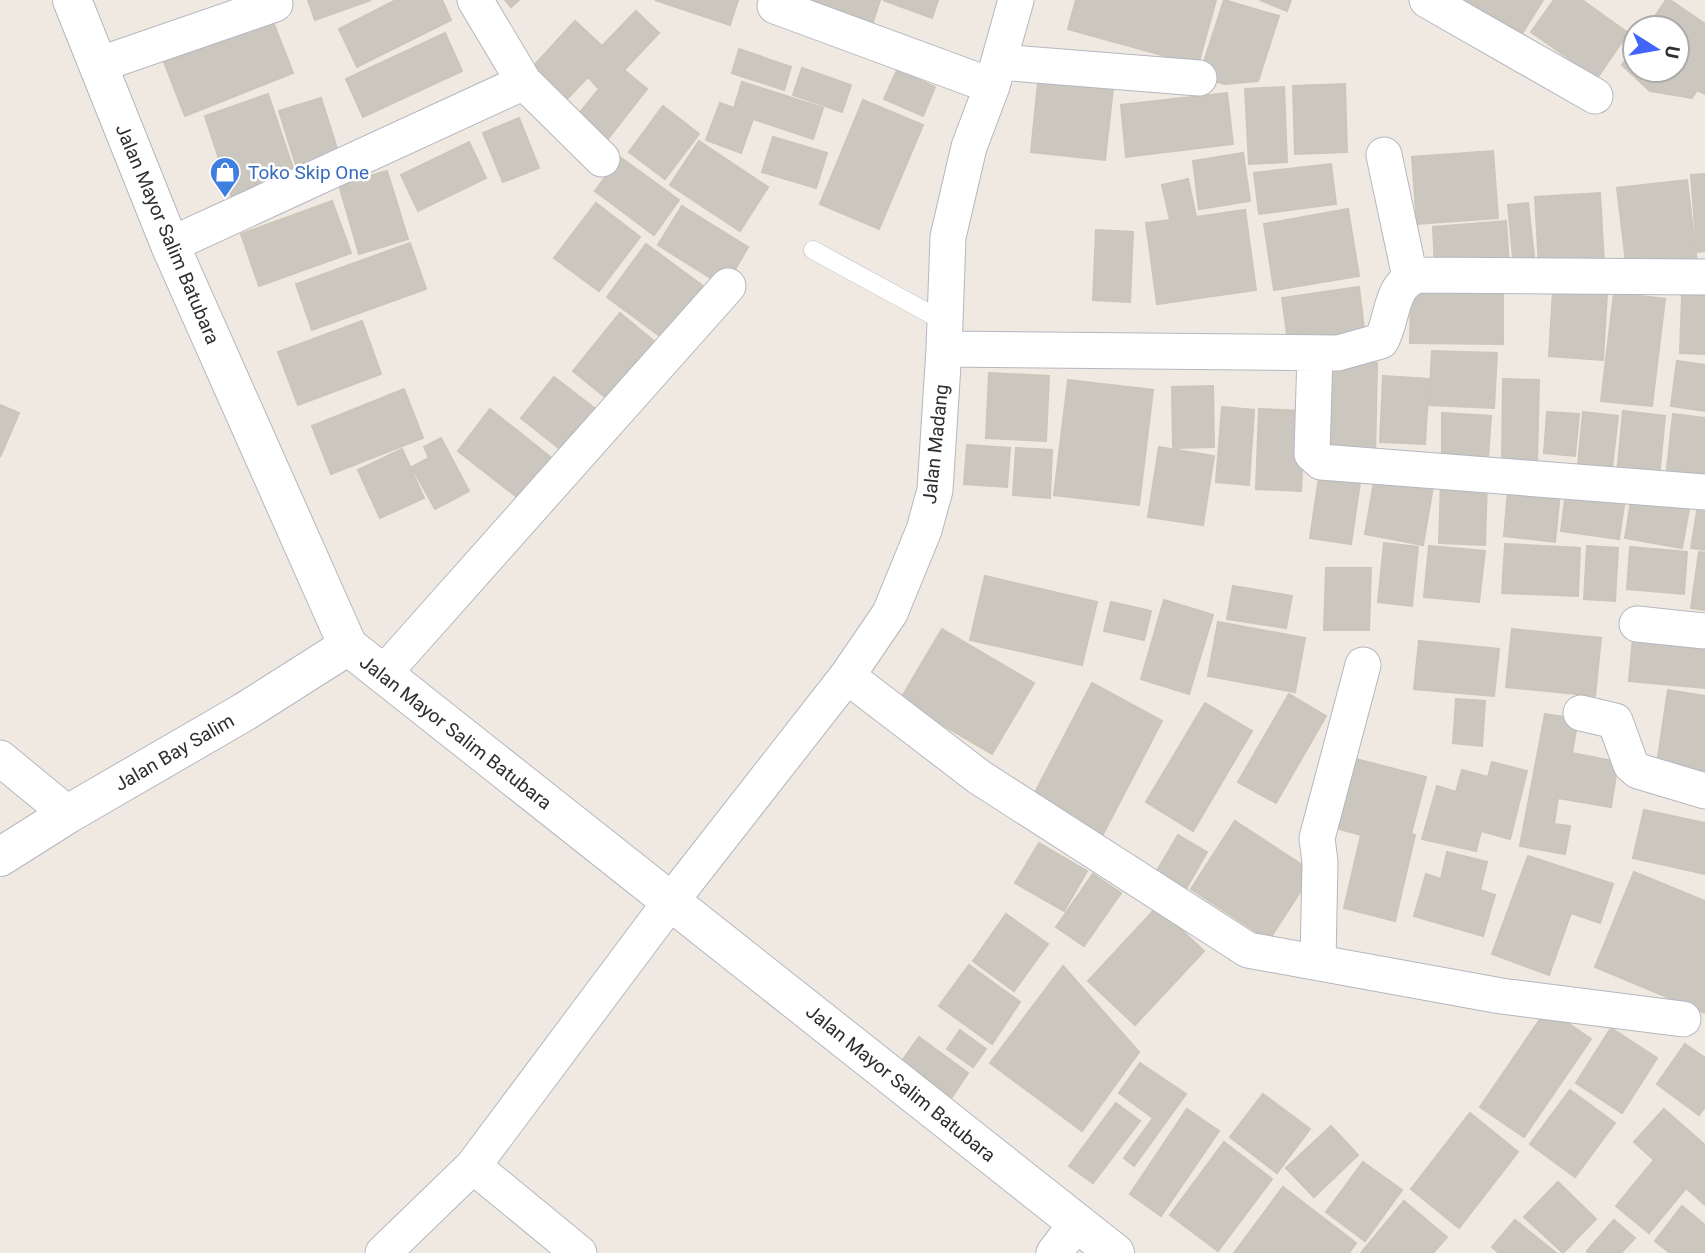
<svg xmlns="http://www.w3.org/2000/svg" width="1705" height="1253" viewBox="0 0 1705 1253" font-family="Roboto,sans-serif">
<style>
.building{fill:#cbc7bf;stroke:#cbc5ba;stroke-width:2}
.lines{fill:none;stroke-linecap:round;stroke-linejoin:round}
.service-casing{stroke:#b4b7c1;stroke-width:19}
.minor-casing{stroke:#b4b7c1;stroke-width:37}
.tertiary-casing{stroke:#b4b7c1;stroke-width:40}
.service{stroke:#fff;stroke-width:18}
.minor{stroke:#fff;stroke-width:35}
.tertiary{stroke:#fff;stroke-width:38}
.labels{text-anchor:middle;stroke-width:5;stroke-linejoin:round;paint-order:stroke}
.shop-label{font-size:19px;fill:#366cbe;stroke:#fff;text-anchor:start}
.street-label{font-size:19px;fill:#2e2e2e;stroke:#fff}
</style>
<rect width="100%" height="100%" fill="#efe9e1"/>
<path class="building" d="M 308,0 L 371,0 L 315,20 Z
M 396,0 L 442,0 L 451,20 L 357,67 L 339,29 Z
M 505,0 L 519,0 L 511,7 Z
M 655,0 L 738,0 L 730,25 Z
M 814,0 L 880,0 L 873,22 L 813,2 Z
M 883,0 L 938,0 L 932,18 Z
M 1076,0 L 1216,0 L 1198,65 L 1068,29 Z
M 1224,0 L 1279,16 L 1258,81 L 1225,84 L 1199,77 Z
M 1260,0 L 1291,0 L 1287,11 Z
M 1457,0 L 1543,0 L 1518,40 Z
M 1554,0 L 1582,0 L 1628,33 L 1597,78 L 1531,32 Z
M 1666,0 L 1670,0 L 1705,24 L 1705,94 L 1697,90 L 1692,98 L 1650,91 L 1622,65 L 1635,45 L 1635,70 L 1677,70 L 1677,28 L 1647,28 Z
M 636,11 L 659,33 L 624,70 L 647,89 L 607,140 L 577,116 L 599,89 L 588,77 L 565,101 L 531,69 L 575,21 L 602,46 Z
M 272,19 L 293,73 L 185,116 L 164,62 Z
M 445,33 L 462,71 L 363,117 L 346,79 Z
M 739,49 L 791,67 L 784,90 L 732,73 Z
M 802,68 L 851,85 L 842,112 L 793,95 Z
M 897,70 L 935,87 L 923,116 L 884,99 Z
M 742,82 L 823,108 L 813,139 L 753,119 L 741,153 L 706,140 L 720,103 L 734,108 Z
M 1038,82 L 1113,89 L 1105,160 L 1031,152 Z
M 1345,84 L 1347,152 L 1295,154 L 1293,86 Z
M 1284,87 L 1287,162 L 1249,164 L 1245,89 Z
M 1227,93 L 1233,144 L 1126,157 L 1121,105 Z
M 268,94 L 298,183 L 234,205 L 205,116 Z
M 321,98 L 342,164 L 300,178 L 279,111 Z
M 863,100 L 923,125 L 879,229 L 820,204 Z
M 663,106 L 699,134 L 665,179 L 629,152 Z
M 519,118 L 539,168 L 503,182 L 483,133 Z
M 773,137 L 827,153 L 816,188 L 762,172 Z
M 699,141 L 768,187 L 740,231 L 670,185 Z
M 469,142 L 486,178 L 418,211 L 401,175 Z
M 1493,151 L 1498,218 L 1417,224 L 1412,157 Z
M 1243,153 L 1250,201 L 1199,209 L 1193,161 Z
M 620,157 L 679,200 L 654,235 L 595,191 Z
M 1331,164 L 1336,204 L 1259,214 L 1254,173 Z
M 387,171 L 408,239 L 359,254 L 339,185 Z
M 1705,174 L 1705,251 L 1697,252 L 1691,175 Z
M 1188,179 L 1196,217 L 1245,210 L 1256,290 L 1157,304 L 1146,223 L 1170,220 L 1162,185 Z
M 1687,180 L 1697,263 L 1627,271 L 1617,188 Z
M 1600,193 L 1604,263 L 1539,267 L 1535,197 Z
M 332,201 L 351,253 L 259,286 L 241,234 Z
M 596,203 L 640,237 L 599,291 L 554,258 Z
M 1528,203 L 1535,265 L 1514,268 L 1508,205 Z
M 682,206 L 748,247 L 725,287 L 658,245 Z
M 1348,209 L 1359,276 L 1274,290 L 1264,224 Z
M 1506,221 L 1509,265 L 1435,269 L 1433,227 Z
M 1096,230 L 1133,232 L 1130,302 L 1093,300 Z
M 410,243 L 426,289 L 312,330 L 296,284 Z
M 646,244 L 707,289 L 668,342 L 607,297 Z
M 1359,287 L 1365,337 L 1289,348 L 1282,298 Z
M 1553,290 L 1607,294 L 1603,360 L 1549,356 Z
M 1411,292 L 1503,293 L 1503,344 L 1410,343 Z
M 1614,293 L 1665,299 L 1652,406 L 1601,401 Z
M 1682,295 L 1705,296 L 1705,354 L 1680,353 Z
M 620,313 L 661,347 L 614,404 L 573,371 Z
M 362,321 L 381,374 L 298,405 L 278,352 Z
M 1432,351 L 1497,353 L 1494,408 L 1429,405 Z
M 1677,361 L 1705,365 L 1705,411 L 1671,406 Z
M 1331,362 L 1377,363 L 1375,460 L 1316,459 Z
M 989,373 L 1049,376 L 1046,441 L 986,438 Z
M 1383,376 L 1429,379 L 1425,444 L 1380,442 Z
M 554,377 L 598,411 L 565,453 L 521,418 Z
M 1503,379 L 1539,380 L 1537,462 L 1502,461 Z
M 1068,380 L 1153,390 L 1139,505 L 1054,495 Z
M 1213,386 L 1214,447 L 1173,448 L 1172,387 Z
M 404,389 L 423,438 L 331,474 L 312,426 Z
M 0,405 L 19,413 L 0,457 Z
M 1222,407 L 1254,410 L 1249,485 L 1216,482 Z
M 490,409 L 554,460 L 522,501 L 458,451 Z
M 1259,409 L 1305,411 L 1301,491 L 1256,489 Z
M 1623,411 L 1665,416 L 1659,478 L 1617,474 Z
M 1547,412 L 1579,414 L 1575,456 L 1544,453 Z
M 1583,412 L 1618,416 L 1612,468 L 1578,465 Z
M 1442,413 L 1491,416 L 1488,459 L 1442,453 Z
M 1673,414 L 1705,418 L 1705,481 L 1666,477 Z
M 441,438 L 469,491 L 435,509 L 412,467 L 429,458 L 424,447 Z
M 967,445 L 1010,448 L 1007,487 L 964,484 Z
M 1159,447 L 1214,456 L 1203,525 L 1148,517 Z
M 1016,448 L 1052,450 L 1050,498 L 1013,495 Z
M 402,449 L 424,498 L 380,518 L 358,470 Z
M 1320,470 L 1361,476 L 1351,544 L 1310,538 Z
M 1376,470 L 1434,481 L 1423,545 L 1365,534 Z
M 1509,479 L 1561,484 L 1555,542 L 1504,536 Z
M 1441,480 L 1487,482 L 1485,545 L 1439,543 Z
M 1567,484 L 1626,492 L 1619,539 L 1561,531 Z
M 1633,489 L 1691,498 L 1682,548 L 1625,538 Z
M 1699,499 L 1705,500 L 1705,550 L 1691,548 Z
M 1384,543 L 1418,547 L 1412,606 L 1378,602 Z
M 1505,544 L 1580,548 L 1578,596 L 1502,593 Z
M 1429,546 L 1485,551 L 1479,602 L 1424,597 Z
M 1587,546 L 1618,548 L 1615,601 L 1584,599 Z
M 1630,547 L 1687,552 L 1684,594 L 1627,589 Z
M 1699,552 L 1705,553 L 1705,610 L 1691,608 Z
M 1326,568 L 1371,568 L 1369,630 L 1324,630 Z
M 985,576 L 1097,602 L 1082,665 L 970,640 Z
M 1233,586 L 1292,596 L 1286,628 L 1227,619 Z
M 1164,600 L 1213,615 L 1189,694 L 1141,679 Z
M 1111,602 L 1151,611 L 1144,640 L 1104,631 Z
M 1218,622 L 1305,638 L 1295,692 L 1208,676 Z
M 942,629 L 1034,683 L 992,754 L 900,700 Z
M 1512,629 L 1601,638 L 1595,696 L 1506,687 Z
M 1633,637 L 1705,644 L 1705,688 L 1629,681 Z
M 1419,641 L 1499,649 L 1494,696 L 1414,689 Z
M 1092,683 L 1162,721 L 1100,840 L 1029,804 Z
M 1668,690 L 1705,696 L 1705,778 L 1656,770 Z
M 1289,694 L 1326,716 L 1276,803 L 1238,782 Z
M 1456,699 L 1485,701 L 1482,746 L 1453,743 Z
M 1205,703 L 1252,731 L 1193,831 L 1146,802 Z
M 1545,714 L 1578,719 L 1572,753 L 1618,762 L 1611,807 L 1558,798 L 1554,824 L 1570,826 L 1565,854 L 1520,846 Z
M 1340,755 L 1426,777 L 1411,834 L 1415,835 L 1395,921 L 1344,908 L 1361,835 L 1322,824 Z
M 1492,762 L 1527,771 L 1510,839 L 1481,831 L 1476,851 L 1422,839 L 1437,786 L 1456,792 L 1462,770 L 1488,777 Z
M 1644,810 L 1705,823 L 1705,874 L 1633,858 Z
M 1235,821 L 1313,872 L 1269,940 L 1191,889 Z
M 1178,835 L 1207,852 L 1183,894 L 1154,876 Z
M 1039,843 L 1087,871 L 1064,911 L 1015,883 Z
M 1447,852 L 1487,862 L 1480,890 L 1495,895 L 1483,936 L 1414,916 L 1426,874 L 1441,879 Z
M 1528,856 L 1613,884 L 1600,923 L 1571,913 L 1549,975 L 1492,954 Z
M 1634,872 L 1705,901 L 1705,1013 L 1595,967 Z
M 1093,874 L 1121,893 L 1084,946 L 1056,927 Z
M 1157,907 L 1204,951 L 1135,1025 L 1088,981 Z
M 1006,914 L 1048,944 L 1014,991 L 973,961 Z
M 969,965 L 1020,1002 L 992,1044 L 939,1006 Z
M 1063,966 L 1139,1052 L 1082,1131 L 990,1063 Z
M 1547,1009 L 1591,1039 L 1524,1137 L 1480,1107 Z
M 1611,1028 L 1657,1058 L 1622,1113 L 1576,1083 Z
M 960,1030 L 986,1049 L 973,1067 L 947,1049 Z
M 919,1037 L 968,1073 L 952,1097 L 902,1061 Z
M 1685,1044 L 1705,1058 L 1705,1107 L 1699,1115 L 1657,1084 Z
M 1140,1063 L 1186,1094 L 1134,1166 L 1124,1158 L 1153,1118 L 1119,1093 Z
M 1570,1090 L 1615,1123 L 1575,1177 L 1530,1144 Z
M 1263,1094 L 1310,1129 L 1277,1173 L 1230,1137 Z
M 1116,1103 L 1140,1121 L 1093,1183 L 1069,1166 Z
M 1187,1109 L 1219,1131 L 1161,1216 L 1130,1194 Z
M 1664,1109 L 1705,1145 L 1705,1205 L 1686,1188 L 1649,1233 L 1616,1206 L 1654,1160 L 1634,1142 Z
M 1470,1113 L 1518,1152 L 1459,1228 L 1411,1189 Z
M 1331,1126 L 1358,1155 L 1314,1197 L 1286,1168 Z
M 1224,1142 L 1272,1179 L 1218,1251 L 1170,1215 Z
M 1363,1162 L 1402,1190 L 1365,1241 L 1326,1212 Z
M 1558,1182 L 1596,1219 L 1563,1253 L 1524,1217 Z
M 1283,1187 L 1356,1243 L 1349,1253 L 1234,1253 Z
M 1404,1201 L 1447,1237 L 1433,1253 L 1361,1253 Z
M 1682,1206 L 1705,1225 L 1705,1253 L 1670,1253 L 1655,1241 Z
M 1515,1220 L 1556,1253 L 1499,1253 L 1492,1247 Z
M 1614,1220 L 1635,1238 L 1621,1253 L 1589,1253 L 1587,1251 Z"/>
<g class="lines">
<g class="service-casing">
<path id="service" d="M 813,250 L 945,322"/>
</g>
<g class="minor-casing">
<path id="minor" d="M 475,0 L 524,82
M 1427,0 L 1595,96
M 775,6 L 992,86
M 999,62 L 1199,78
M 98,65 L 275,4
M 1384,155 L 1410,277
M 170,245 L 524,82 L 602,159
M 944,349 L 1338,353 L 1381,341 C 1394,318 1389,282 1420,275 L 1705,277
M 1315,354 L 1312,454 L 1321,462 L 1705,492
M 1637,624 L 1705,631
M 383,674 L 728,286
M 847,676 L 979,777 L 1248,950 L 1501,996 L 1683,1019
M 1581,713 L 1615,721 L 1631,765 L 1638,771 L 1705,791
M 0,758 L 68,814
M 1318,961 L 1320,862 L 1317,838 L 1363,665
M 473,1166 L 579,1253
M 383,1253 L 473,1166 L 671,901 L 847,676 L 890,613 L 924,530 L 935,490 L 944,349 L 948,237 L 969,147 L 992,86 L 1016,0
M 1054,1253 L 1076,1224"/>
</g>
<g class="tertiary-casing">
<path id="tertiary" d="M 72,0 L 170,245 L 348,646 L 1115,1253
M 0,857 L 68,814 L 244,712 L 348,646"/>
</g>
<use href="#service" class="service"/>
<use href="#minor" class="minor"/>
<use href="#tertiary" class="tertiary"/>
</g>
<defs>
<g id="shop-pin" transform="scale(1.575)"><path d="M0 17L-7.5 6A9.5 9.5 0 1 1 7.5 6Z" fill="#3f7fe0" stroke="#fff"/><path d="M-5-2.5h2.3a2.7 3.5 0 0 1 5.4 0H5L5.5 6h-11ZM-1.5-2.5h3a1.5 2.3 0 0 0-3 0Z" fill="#fff"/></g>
</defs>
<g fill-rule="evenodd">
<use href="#shop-pin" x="225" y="172"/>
</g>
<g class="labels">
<g class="shop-label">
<text x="248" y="179">Toko Skip One</text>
</g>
<g class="street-label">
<text transform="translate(168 234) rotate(67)" y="7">Jalan Mayor Salim Batubara</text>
<text transform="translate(935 444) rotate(-84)" y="7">Jalan Madang</text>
<text transform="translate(456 732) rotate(38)" y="7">Jalan Mayor Salim Batubara</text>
<text transform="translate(174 752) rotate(-30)" y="7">Jalan Bay Salim</text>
<text transform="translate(901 1083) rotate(39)" y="7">Jalan Mayor Salim Batubara</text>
</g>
</g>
<g transform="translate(1656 49) rotate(101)"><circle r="33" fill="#ffffff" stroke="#ababab" stroke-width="2"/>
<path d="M0-5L12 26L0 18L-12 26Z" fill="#4264fb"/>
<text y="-10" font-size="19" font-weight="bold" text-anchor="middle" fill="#2e2e2e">U</text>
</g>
</svg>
